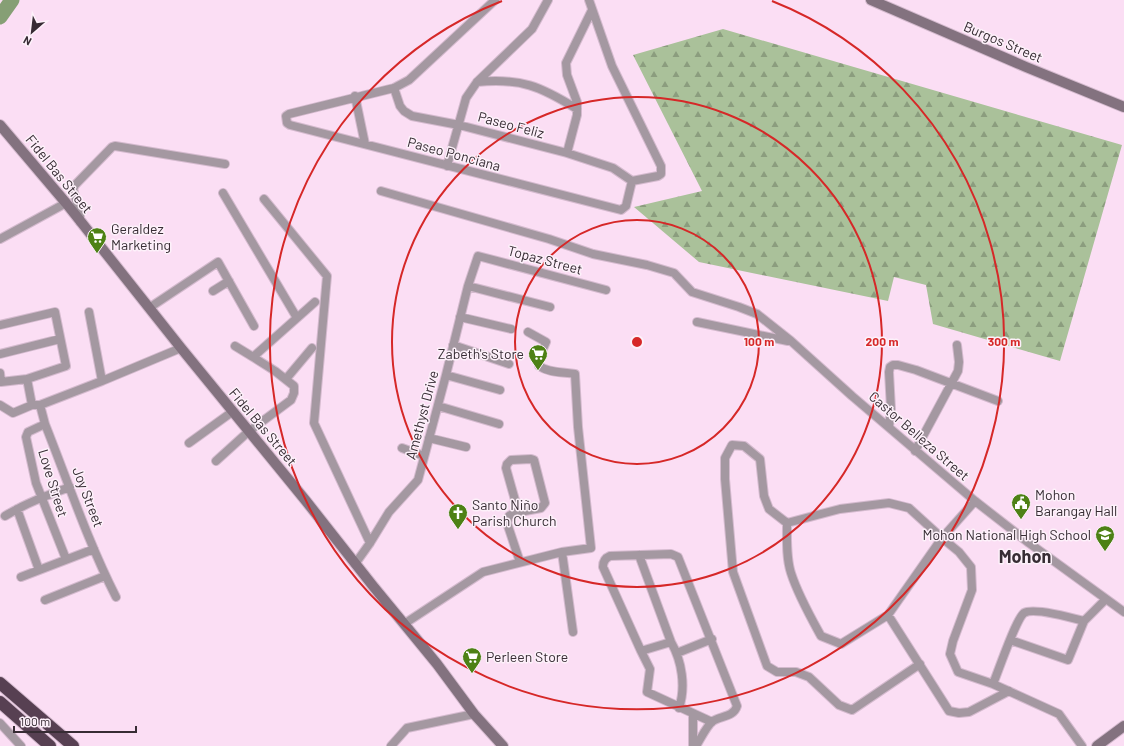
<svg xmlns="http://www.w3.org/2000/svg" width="1124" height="746" viewBox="0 0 1124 746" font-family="Barlow,sans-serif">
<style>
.forest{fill:url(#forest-firs)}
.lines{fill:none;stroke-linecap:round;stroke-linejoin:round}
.river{stroke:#869f75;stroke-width:15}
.street-casing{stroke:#d4bace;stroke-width:10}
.secondary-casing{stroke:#d4bace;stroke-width:12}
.highway-casing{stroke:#d4bace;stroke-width:14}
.street{stroke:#a498a1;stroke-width:8}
.secondary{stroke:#83727f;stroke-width:10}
.highway{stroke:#574052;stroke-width:12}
.ring{fill:none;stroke:#d62828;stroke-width:2}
.labels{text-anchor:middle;stroke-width:3;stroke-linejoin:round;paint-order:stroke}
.street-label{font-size:14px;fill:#372c34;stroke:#fdf1fa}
.poi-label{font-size:14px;fill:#372c34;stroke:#fdf1fa;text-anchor:start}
.district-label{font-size:18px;font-weight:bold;fill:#372c34;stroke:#fdf1fa}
.centre{fill:#d62828;stroke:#fdf1fa;stroke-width:2}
.ring-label{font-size:12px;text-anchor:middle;font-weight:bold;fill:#d62828;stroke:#fdf1fa;stroke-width:3;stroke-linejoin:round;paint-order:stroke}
</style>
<defs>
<pattern id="forest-firs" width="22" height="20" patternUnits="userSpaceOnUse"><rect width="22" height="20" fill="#aac19a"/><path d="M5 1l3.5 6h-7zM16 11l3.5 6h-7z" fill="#8b9d7e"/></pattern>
</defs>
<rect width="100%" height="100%" fill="#fbdef4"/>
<path class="forest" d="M 723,29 L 1122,145 L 1060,361 L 933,324 L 926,285 L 894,277 L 888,301 L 699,262 L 634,207 L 702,191 L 633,55 Z"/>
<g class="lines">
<path class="river" d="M 0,17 L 12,0"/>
<g class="street-casing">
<path id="street" d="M 495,0 L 409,80 L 394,88 L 289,114 L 286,116 L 287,123 L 290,125 L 621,210 L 626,206 L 632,181 L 658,176 L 661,174 L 661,166 L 612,66 L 589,0
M 477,82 C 521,78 540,86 577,109
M 394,88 L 400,106 L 404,111 L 412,116 L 459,125 L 567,153 L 613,168 L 632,181
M 355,96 L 365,144
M 567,153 L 577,115 L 577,102 L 567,75 L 566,63 L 592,10
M 447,166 L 466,98 L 477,82 L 532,29 L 548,0
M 381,191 L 549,239 L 593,254 L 647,265 L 674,273 L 692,292 L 739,307 L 757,314 L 791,341 L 852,396 L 975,501 L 1029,543 L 1124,612
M 223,193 L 297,318
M 264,199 L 327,276 L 314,423 L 370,543
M 80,222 L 80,214 L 73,189 L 75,185 L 112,147 L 115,146 L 225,164
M 0,239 L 66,203
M 468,286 L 550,307
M 213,291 L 229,281
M 149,308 L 218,262 L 254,326
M 89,312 L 102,381
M 460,317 L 511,329
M 697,322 L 788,341
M 0,325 L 55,312 L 66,366 L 27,379 L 1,382 L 0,373
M 453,345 L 509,364
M 235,346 L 253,357
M 0,354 L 60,339
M 446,375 L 500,390
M 27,379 L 32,405
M 286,379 L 312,348
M 0,405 L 13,413 L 32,405 L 40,405 L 102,381 L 181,348
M 40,405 L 45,424 C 68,482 88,542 116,597
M 438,406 L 499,424
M 45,424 L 28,432 L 26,437 L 36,483 L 66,559
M 889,427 L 891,409 L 889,372 L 890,367 L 893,365 L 898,365 L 916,370 L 998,401
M 429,438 L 466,447
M 189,443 L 232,412
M 402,448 L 424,456
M 915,451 L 958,371 L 959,362 L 957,345
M 216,461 L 248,432 L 291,400 L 294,393 L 294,386 L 275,371 L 253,357 L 315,302
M 17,509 L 39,570
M 514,513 L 541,508 L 545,503 L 534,460 L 531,459 L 511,460 L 507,464 L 506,468 L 517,507 L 514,513 L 509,516 L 507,523 L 520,562
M 5,516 C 26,503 48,495 70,487
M 787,523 L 840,509 L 889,503 L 909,508 L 942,538 L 959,552 L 971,567 L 972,590 L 953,641 L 950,654 L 958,672 L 993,684 L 1059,714 L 1082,746
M 562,552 L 573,632
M 639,555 L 671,642 C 682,661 686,687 679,708
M 355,564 L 370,543 L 389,512 L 418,480 L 446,375 L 468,286 L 478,256 L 606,290
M 21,577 L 94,549
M 45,600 L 105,576
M 888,615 L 949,711 L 959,713 L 969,712 L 1009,691
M 404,624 L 483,572 L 562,552 L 591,548 L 578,427 L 575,374 C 563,372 549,373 539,366 L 538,360 L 546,342 L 528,332
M 1010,640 L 1068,660 L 1084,621 L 1103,602
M 641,651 L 671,642
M 677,653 L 712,639
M 920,664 L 852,710 L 839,705 L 809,677 L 796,672 L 777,672 L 767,666 L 733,572 L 725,479 L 725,458 L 732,445 L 744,446 L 760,459 L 764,496 L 769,509 L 787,523 C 787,539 786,558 791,573 C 798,595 810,616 821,636 L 841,644 L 888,615 L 942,538 L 975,501
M 993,684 C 998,672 1016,619 1024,613 C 1033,607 1073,618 1084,621
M 0,723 L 21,746
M 391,746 L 407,728 L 474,714
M 693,746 L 693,714
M 696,746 C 700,740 707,725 713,721 C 720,716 734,717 737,706 L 678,557 L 671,554 L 610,556 C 605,558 603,562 603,567 L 641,651 L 650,669 L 647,692 L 712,722"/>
</g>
<g class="secondary-casing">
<path id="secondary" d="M 871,0 L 1026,67 L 1124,107
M 0,125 L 66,203 L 181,348 L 306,501 L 373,586 L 437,664 L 474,714 L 503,746
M 1097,746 L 1124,726"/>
</g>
<g class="highway-casing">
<path id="highway" d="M 0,683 L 73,746
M 0,702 L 50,746"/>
</g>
<use href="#street" class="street"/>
<use href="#secondary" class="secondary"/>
<use href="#highway" class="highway"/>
</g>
<g class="ring">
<circle cx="637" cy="342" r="122"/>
<circle cx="637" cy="342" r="245"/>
<path d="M772 1A367 367 0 1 1 502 1"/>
</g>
<defs>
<g id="supermarket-pin" transform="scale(1)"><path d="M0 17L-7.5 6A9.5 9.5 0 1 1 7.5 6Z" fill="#4d8115" stroke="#fdf1fa"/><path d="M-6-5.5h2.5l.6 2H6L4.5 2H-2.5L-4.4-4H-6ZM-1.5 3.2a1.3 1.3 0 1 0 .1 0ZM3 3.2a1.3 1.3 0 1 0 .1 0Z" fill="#fff"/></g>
<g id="civic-pin" transform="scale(1)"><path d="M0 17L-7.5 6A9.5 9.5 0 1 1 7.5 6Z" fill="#4d8115" stroke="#fdf1fa"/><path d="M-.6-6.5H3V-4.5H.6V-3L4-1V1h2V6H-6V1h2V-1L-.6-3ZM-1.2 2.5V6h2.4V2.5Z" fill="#fff"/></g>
<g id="church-pin" transform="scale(1)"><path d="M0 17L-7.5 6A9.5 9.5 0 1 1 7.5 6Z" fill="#4d8115" stroke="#fdf1fa"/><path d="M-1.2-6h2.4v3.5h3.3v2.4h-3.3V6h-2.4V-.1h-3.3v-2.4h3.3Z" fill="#fff"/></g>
<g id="school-pin" transform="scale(1)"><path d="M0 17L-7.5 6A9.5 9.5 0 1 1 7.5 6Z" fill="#4d8115" stroke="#fdf1fa"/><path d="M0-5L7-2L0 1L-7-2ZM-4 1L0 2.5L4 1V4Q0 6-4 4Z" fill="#fff"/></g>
</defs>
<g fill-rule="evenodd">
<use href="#supermarket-pin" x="97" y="237"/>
<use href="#supermarket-pin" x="538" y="354"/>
<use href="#civic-pin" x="1021" y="503"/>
<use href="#church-pin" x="458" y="513"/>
<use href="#school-pin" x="1105" y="535"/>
<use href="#supermarket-pin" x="472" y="657"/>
</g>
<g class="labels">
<g class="street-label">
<text transform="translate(1003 42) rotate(23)" y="5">Burgos Street</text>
<text transform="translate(511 125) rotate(15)" y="5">Paseo Feliz</text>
<text transform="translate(454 154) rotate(15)" y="5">Paseo Ponciana</text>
<text transform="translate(59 174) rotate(51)" y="5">Fidel Bas Street</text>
<text transform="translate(545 260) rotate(15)" y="5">Topaz Street</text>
<text transform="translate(422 415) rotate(-75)" y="5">Amethyst Drive</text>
<text transform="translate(263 427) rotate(50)" y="5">Fidel Bas Street</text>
<text transform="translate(919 436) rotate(41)" y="5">Castor Belleza Street</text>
<text transform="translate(53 483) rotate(73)" y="5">Love Street</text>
<text transform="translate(88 497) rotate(69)" y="5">Joy Street</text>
</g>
<g class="poi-label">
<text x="111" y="234">Geraldez<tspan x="111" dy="16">Marketing</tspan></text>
<text x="524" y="359" text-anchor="end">Zabeth's Store</text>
<text x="1035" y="500">Mohon<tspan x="1035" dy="16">Barangay Hall</tspan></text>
<text x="472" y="510">Santo Niño<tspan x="472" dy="16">Parish Church</tspan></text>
<text x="1091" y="540" text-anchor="end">Mohon National High School</text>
<text x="486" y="662">Perleen Store</text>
</g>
<g class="district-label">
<text x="1025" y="563">Mohon</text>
</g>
</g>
<circle cx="637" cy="342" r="6" class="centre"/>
<g class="ring-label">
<text x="759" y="346">100 m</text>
<text x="882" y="346">200 m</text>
<text x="1004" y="346">300 m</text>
</g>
<g transform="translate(32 32) rotate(208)" stroke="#fdf1fa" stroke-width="3" paint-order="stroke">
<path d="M0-3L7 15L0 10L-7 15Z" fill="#372c34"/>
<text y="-6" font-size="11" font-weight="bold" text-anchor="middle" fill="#372c34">N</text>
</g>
<path d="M14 726v6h122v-6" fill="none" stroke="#372c34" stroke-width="2"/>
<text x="20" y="726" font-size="12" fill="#372c34" stroke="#fdf1fa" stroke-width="3" paint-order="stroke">100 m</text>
</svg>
